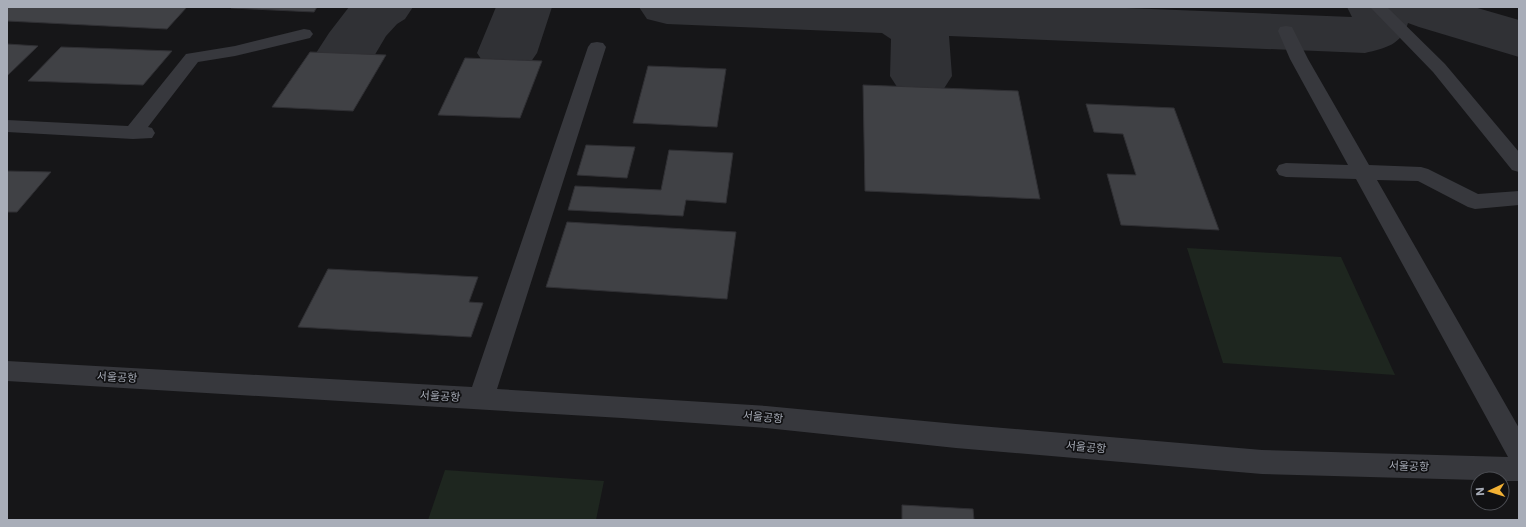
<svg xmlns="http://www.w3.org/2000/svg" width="1526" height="527" viewBox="0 0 1526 527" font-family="Inter,'Noto Sans KR',sans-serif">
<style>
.green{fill:#1e261f}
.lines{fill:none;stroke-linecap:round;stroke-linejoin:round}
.taxiway{fill:#303135;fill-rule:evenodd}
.building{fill:#404145;stroke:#303034}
.minor{fill:#37383d;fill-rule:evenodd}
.labels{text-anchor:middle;stroke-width:3.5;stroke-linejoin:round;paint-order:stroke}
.street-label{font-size:11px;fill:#a8adb8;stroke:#111113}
</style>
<rect width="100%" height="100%" fill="#161618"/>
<path class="green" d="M 1187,248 L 1341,257 L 1395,375 L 1223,363 Z
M 445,470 L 604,481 L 596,520 L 428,520 Z"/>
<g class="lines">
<path class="taxiway" d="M 349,7 L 413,7 L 405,19 L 397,24 L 386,36 L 360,80 L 338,86 L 316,80 L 307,67 L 329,33 Z
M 496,7 L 552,7 L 537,53 L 528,66 L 507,71 L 486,66 L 477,53 Z
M 639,7 L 1101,7 L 1352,17 L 1347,7 L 1474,7 L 1519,20 L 1519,57 L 1419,27 L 1408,23 C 1401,45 1386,48 1365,53 L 949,36 L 952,76 L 943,90 L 921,95 L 899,90 L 890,76 L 891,39 L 882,33 L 667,24 L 647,19 Z"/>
</g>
<path class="building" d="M 7,7 L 187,7 L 167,29 L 7,21 Z
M 232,7 L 317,7 L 314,12 L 231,8 Z
M 7,44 L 38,46 L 7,76 Z
M 61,47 L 172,51 L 143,85 L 28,81 Z
M 310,52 L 386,55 L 353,111 L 272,107 Z
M 465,58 L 542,61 L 520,118 L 438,115 Z
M 648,66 L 726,69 L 717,127 L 633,123 Z
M 863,85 L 1018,91 L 1040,199 L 865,191 Z
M 1086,104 L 1174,108 L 1219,230 L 1121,225 L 1107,174 L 1136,175 L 1123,134 L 1094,132 Z
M 586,145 L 635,147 L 627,178 L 577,175 Z
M 669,150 L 733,153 L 726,203 L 686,200 L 683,216 L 568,210 L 575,186 L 661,190 Z
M 7,171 L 51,172 L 17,212 L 7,212 Z
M 567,222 L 736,232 L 727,299 L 546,287 Z
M 328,269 L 478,277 L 469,302 L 483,303 L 471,337 L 298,327 Z
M 902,505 L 973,509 L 974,520 L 902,520 Z"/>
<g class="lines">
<path class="minor" d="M 1370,7 L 1387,7 L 1445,64 L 1519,152 L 1519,172 L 1512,170 L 1433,72 Z
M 1286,26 L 1292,27 L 1308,59 L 1369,165 L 1421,167 L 1428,169 L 1478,194 L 1519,191 L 1519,205 L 1475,209 L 1468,207 L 1418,181 L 1377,180 L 1519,428 L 1519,481 L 1502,481 L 1502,479 L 1478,480 L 1262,474 L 956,448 L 766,428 L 622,418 L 7,381 L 7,361 L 472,387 L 588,47 L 591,43 L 597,42 L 603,43 L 606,47 L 497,389 L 766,406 L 956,424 L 1262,450 L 1508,457 L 1356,179 L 1286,177 L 1279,175 L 1276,170 L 1279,165 L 1286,163 L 1348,165 L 1290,59 L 1278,31 L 1280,27 Z
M 304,29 L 310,30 L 313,34 L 310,38 L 235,56 L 198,62 L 148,127 L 152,128 L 155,133 L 152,138 L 133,139 L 7,132 L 7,120 L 128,126 L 186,54 L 235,46 Z"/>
</g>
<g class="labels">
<g class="street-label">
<text transform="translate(117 377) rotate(3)" y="4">서울공항</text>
<text transform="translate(440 396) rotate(3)" y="4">서울공항</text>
<text transform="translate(763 417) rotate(5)" y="4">서울공항</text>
<text transform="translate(1086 447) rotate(5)" y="4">서울공항</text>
<text transform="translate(1409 466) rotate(2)" y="4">서울공항</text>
</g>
</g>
<rect width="1526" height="527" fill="none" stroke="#a8adb8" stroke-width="16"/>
<g transform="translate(1490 491) rotate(266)"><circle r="19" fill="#111113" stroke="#4d4f55"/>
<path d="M0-3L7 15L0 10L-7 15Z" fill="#f2b134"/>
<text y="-6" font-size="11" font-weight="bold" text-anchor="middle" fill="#a8adb8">N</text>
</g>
</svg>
